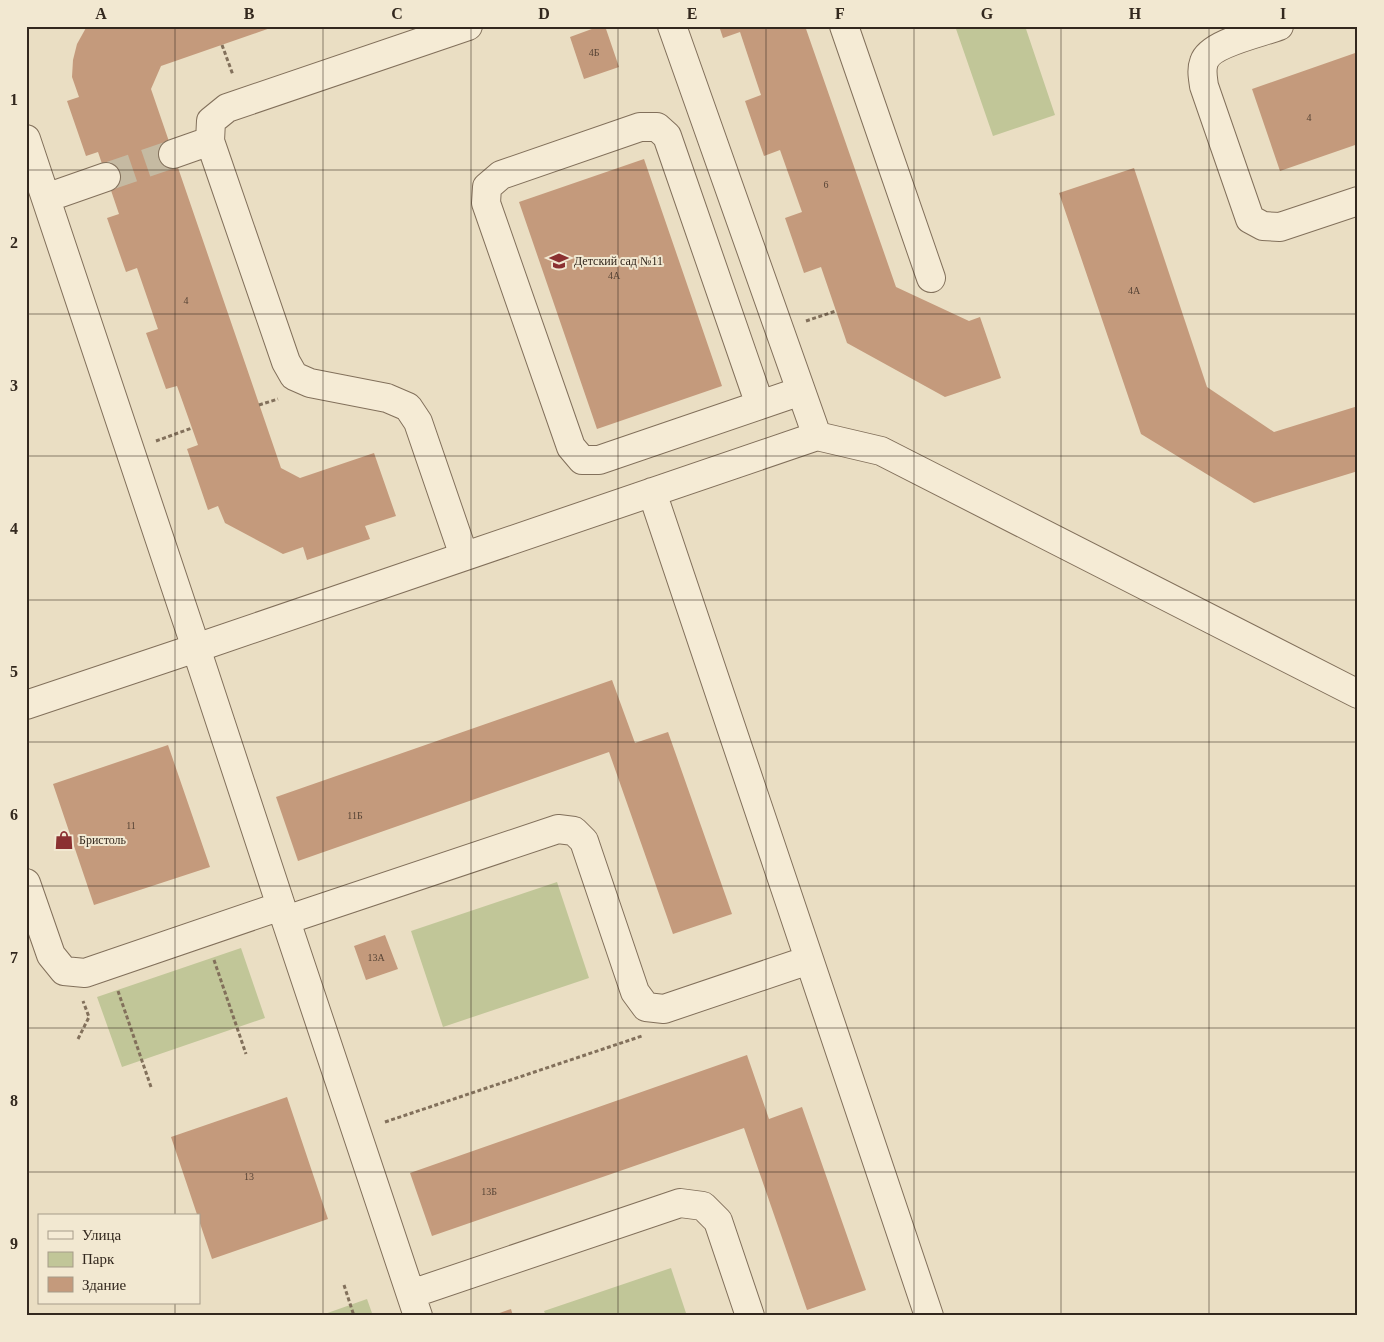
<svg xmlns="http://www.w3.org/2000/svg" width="1384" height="1342" viewBox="0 0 1384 1342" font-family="Georgia,serif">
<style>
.green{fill:#c1c698}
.building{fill:#c49a7c}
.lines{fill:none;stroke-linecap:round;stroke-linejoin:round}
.minor-tunnel{stroke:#c5baa2;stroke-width:28;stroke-dasharray:28 14;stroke-linecap:butt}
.minor-casing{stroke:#82705b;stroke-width:30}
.path{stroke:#82705b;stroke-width:3;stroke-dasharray:4 2.5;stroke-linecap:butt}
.minor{stroke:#f5ebd5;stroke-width:28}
.grid{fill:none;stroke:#33281e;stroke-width:1;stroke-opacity:0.55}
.labels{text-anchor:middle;stroke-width:4;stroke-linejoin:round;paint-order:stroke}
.number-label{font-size:10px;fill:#574436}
.poi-label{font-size:12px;fill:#33281e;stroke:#f2e8d1;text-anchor:start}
.neatline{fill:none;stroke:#33281e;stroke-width:2}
.grid-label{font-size:16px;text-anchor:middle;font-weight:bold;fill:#33281e}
</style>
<rect width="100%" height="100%" fill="#eadec3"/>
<path class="green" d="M 955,26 L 1025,26 L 1055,115 L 993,136 Z
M 557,882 L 589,978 L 443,1027 L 411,931 Z
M 241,948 L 265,1018 L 122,1067 L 97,997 Z
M 671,1268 L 687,1316 L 546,1316 L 544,1311 Z
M 367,1299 L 373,1316 L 319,1316 Z"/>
<path class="building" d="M 87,26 L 276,26 L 161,66 L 151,89 L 281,468 L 300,478 L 374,453 L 396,516 L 365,526 L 370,539 L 307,560 L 303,547 L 283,554 L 225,523 L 218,506 L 208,510 L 187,449 L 198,445 L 177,386 L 166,389 L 146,333 L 158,329 L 137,268 L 126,272 L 107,218 L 119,214 L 98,152 L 86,156 L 67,101 L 79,97 L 72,77 L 73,60 L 77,44 Z
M 600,26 L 605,26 L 619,67 L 584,79 L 570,37 Z
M 719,26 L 805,26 L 896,287 L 969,321 L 980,317 L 1001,378 L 945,397 L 847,343 L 821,267 L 804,273 L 785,218 L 802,212 L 780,150 L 764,156 L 745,101 L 761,95 L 740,32 L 723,38 Z
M 1358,52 L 1358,144 L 1280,171 L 1252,89 Z
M 644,159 L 722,386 L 597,429 L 519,202 Z
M 1134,168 L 1207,387 L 1274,432 L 1358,406 L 1358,471 L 1254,503 L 1141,434 L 1059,193 Z
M 612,680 L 635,743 L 668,732 L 732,914 L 673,934 L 609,752 L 298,861 L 276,797 Z
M 168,745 L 210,867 L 94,905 L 53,784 Z
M 385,935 L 398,969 L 366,980 L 354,946 Z
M 747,1055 L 769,1119 L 802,1107 L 866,1290 L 807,1310 L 744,1128 L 432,1236 L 410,1173 Z
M 287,1097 L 328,1219 L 212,1259 L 171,1137 Z
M 511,1309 L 513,1316 L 494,1316 L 494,1315 Z"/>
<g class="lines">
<path class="minor-tunnel" d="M 106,177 L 173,154"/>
<g class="minor-casing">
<path id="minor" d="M 844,26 L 931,278
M 1279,26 C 1261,33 1210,43 1204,62 C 1201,70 1203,78 1204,86 L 1250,219 L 1263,226 L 1280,227 L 1358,201
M 26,139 L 196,648 L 817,436 L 672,26
M 173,154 L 210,141
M 46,198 L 106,177
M 760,405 L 667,136 L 657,127 L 640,127 L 501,175 L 487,187 L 486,203 L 571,447 L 582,460 L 599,460 L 760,405 L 801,391
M 817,436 L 881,451 L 1358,694
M 652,492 L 929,1316
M 464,556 L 418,422 L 408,407 L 387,398 L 310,383 L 294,376 L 286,362 L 210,141 L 211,121 L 227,108 L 468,26
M 26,705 L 196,648 L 281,906 L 85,973 L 64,971 L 51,955 L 26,883
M 281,906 L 418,1316
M 286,920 L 558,829 L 574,831 L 584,841 L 635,992 L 646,1007 L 664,1009 L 809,960
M 411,1294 L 680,1203 L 703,1206 L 718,1221 L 750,1316"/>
</g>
<path class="path" d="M 222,45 L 233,75
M 806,321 L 836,311
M 259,405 L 278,399
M 156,441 L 192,428
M 214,960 L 246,1054
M 118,991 L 151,1087
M 78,1039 L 89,1017 L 83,1001
M 385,1122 L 642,1036
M 344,1285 L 354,1316"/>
<use href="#minor" class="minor"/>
</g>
<path class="grid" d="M 175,26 L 175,1216M 323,26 L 323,1316M 471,26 L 471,1316M 618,26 L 618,1316M 766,26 L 766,1316M 914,26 L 914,1316M 1061,26 L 1061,1316M 1209,26 L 1209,1316M 26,170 L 1358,170M 26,314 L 1358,314M 26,456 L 1358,456M 26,600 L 1358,600M 26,742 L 1358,742M 26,886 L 1358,886M 26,1028 L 1358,1028M 26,1172 L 1358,1172M 175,1303 L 175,1316"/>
<defs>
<g id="school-bare" transform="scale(1.5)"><path d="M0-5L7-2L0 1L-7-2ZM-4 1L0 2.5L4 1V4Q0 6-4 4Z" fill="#8b3131" stroke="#f2e8d1" stroke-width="2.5" paint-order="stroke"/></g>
<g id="shop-bare" transform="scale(1.5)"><path d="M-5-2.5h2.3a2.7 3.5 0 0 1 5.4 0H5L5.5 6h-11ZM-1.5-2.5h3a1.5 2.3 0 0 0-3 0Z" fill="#8b3131" stroke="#f2e8d1" stroke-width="2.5" paint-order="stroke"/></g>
</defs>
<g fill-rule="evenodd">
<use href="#school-bare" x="559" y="261"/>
<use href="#shop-bare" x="64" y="840"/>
</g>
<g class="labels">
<g class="number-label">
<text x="594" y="56">4Б</text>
<text x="1309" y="121">4</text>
<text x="826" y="188">6</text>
<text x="614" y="279">4А</text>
<text x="1134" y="294">4А</text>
<text x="186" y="304">4</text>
<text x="355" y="819">11Б</text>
<text x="131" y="829">11</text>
<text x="376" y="961">13А</text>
<text x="249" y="1180">13</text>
<text x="489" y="1195">13Б</text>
</g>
<g class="poi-label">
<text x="574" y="265">Детский сад №11</text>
<text x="79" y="844">Бристоль</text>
</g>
</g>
<rect width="1384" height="1342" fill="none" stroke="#f2e8d1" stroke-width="55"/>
<rect x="38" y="1214" width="162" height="90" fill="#f2e8d1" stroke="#a69b89"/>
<rect x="48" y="1231" width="25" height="8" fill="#f5ebd5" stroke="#a69b89"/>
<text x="82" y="1240" font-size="15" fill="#33281e">Улица</text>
<rect x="48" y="1252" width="25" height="15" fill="#c1c698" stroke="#a69b89"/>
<text x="82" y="1264" font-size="15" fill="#33281e">Парк</text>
<rect x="48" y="1277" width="25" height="15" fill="#c49a7c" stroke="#a69b89"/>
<text x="82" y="1290" font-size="15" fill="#33281e">Здание</text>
<rect x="28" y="28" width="1328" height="1286" class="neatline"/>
<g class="grid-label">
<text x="101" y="19">A</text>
<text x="249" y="19">B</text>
<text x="397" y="19">C</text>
<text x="544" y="19">D</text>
<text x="692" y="19">E</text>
<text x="840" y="19">F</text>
<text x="987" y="19">G</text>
<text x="1135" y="19">H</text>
<text x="1283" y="19">I</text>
<text x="14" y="105">1</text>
<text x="14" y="248">2</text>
<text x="14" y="391">3</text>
<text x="14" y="534">4</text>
<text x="14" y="677">5</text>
<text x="14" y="820">6</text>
<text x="14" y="963">7</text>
<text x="14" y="1106">8</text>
<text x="14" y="1249">9</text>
</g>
</svg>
